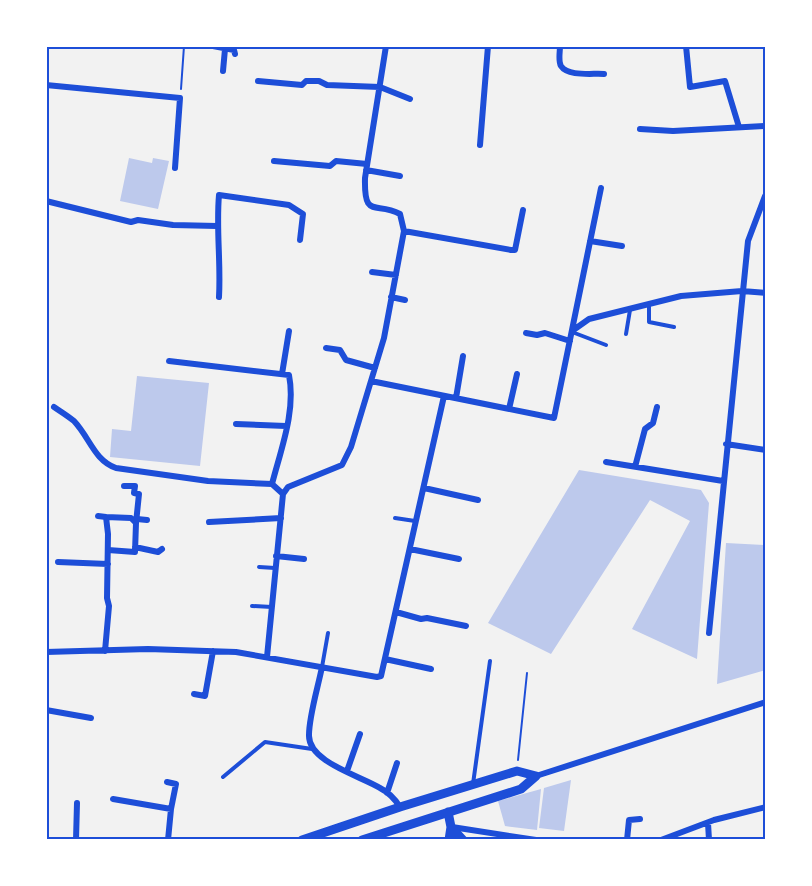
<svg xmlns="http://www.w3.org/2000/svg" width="812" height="886" viewBox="0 0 812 886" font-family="Manrope,sans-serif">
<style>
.building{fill:#bdc9ec}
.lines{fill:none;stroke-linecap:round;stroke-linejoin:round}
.path{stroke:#1d4ed8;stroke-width:2}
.service{stroke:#1d4ed8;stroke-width:4}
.minor{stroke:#1d4ed8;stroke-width:6}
.tertiary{stroke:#1d4ed8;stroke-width:9}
.neatline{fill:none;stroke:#1d4ed8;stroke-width:2}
</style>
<rect width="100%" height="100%" fill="#f2f2f2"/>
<path class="building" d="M 129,158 L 152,163 L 153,158 L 169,161 L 158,209 L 120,201 Z
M 137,376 L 209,383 L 200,466 L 110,457 L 112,429 L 131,431 Z
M 579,470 L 701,490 L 709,503 L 697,659 L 632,629 L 690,521 L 650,500 L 551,654 L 488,623 Z
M 726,543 L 766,545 L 766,670 L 717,684 Z
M 571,780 L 564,831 L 539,828 L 544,788 Z
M 541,789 L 537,830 L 505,826 L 498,801 Z"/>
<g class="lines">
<path class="path" d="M 181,89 L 184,46
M 518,760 L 527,673"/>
<path class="service" d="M 649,304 L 649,322 L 674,327
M 572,332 L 606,345
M 626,334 L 630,310
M 395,518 L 415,521
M 259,567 L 275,568
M 252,606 L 272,607
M 322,667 L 328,633
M 223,777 L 265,742 L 312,749
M 473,784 L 490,661"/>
<path class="minor" d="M 213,46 L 234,50 L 235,54
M 560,46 C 560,52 558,61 561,66 C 568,77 593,73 604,74
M 686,46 L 690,87 L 725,81 L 739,127
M 223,71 L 225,49
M 258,81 L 302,85 L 306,81 L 319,81 L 327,85 L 380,87 L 410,99
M 46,85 L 180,98 L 175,168
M 640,129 L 673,131 L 766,126
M 480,145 L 488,46
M 274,161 L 330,166 L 336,161 L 367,164
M 366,170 L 400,176
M 46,201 L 131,222 L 138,220 L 173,225 L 217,226
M 404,231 L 511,250 L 515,250 L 523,210
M 590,241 L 622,246
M 372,272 L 396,275
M 219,297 C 221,262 216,229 219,195 L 289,205 L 303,214 L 300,240
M 391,297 L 405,300
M 572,331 L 589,319 L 681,296 L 742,291 L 766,293
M 526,333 L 537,335 L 545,333 L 570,341
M 326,348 L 340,350 L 346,360 L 375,368
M 169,361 L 289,375 C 296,411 281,449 272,484 L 283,494
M 282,374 L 289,331
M 371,381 L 554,418 L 601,188
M 456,398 L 463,356
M 54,407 C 60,411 68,416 74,421 C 90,438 94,460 116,468 L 208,481 L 272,484
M 509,409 L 517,374
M 236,424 L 286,426
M 726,444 L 766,450
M 606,462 L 723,481
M 635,467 L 645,429 L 653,423 L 657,407
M 124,486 L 135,486 L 134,493 L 139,494 L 136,523
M 424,488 L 478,500
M 98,516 L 106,517 L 108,534 L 107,598 L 109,606 L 105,651
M 106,517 L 131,518 L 136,523 L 135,552 L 108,550
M 137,519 L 147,520
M 209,522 L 281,518
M 135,547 L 158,552 L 162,549
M 410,549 L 459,559
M 276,556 L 304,559
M 58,562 L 108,564
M 396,612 L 421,619 L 427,618 L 466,626
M 709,633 L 748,241 L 765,196
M 46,652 L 148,649 L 236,652 L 377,677 L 381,676 L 444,396
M 267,657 L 283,494 L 288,487 L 342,465 L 351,447 L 384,338 L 404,231 L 400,214 C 375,201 364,220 365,178 L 386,46
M 385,659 L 431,669
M 322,667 C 318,687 309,716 309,735 C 308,762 361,776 380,788 C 388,792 395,799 400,807
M 194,694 L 205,696 L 213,651
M 46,710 L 91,718
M 347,771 L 360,734
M 536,776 L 766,702
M 167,782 L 176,784 L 171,809 L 168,840
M 387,793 L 397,763
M 113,799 L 171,809
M 708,823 L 709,840
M 452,827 L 536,840
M 76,840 L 77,803
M 627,840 L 629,820 L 640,819
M 661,840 L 714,820 L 766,807"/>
<path class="tertiary" d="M 448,812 L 451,827 L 449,840
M 451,827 L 463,840
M 302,840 L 400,807 L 517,771 L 536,776
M 362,840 L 521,789 L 536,776"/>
</g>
<rect width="812" height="886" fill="none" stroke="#ffffff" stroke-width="96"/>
<rect x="48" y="48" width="716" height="790" class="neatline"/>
</svg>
